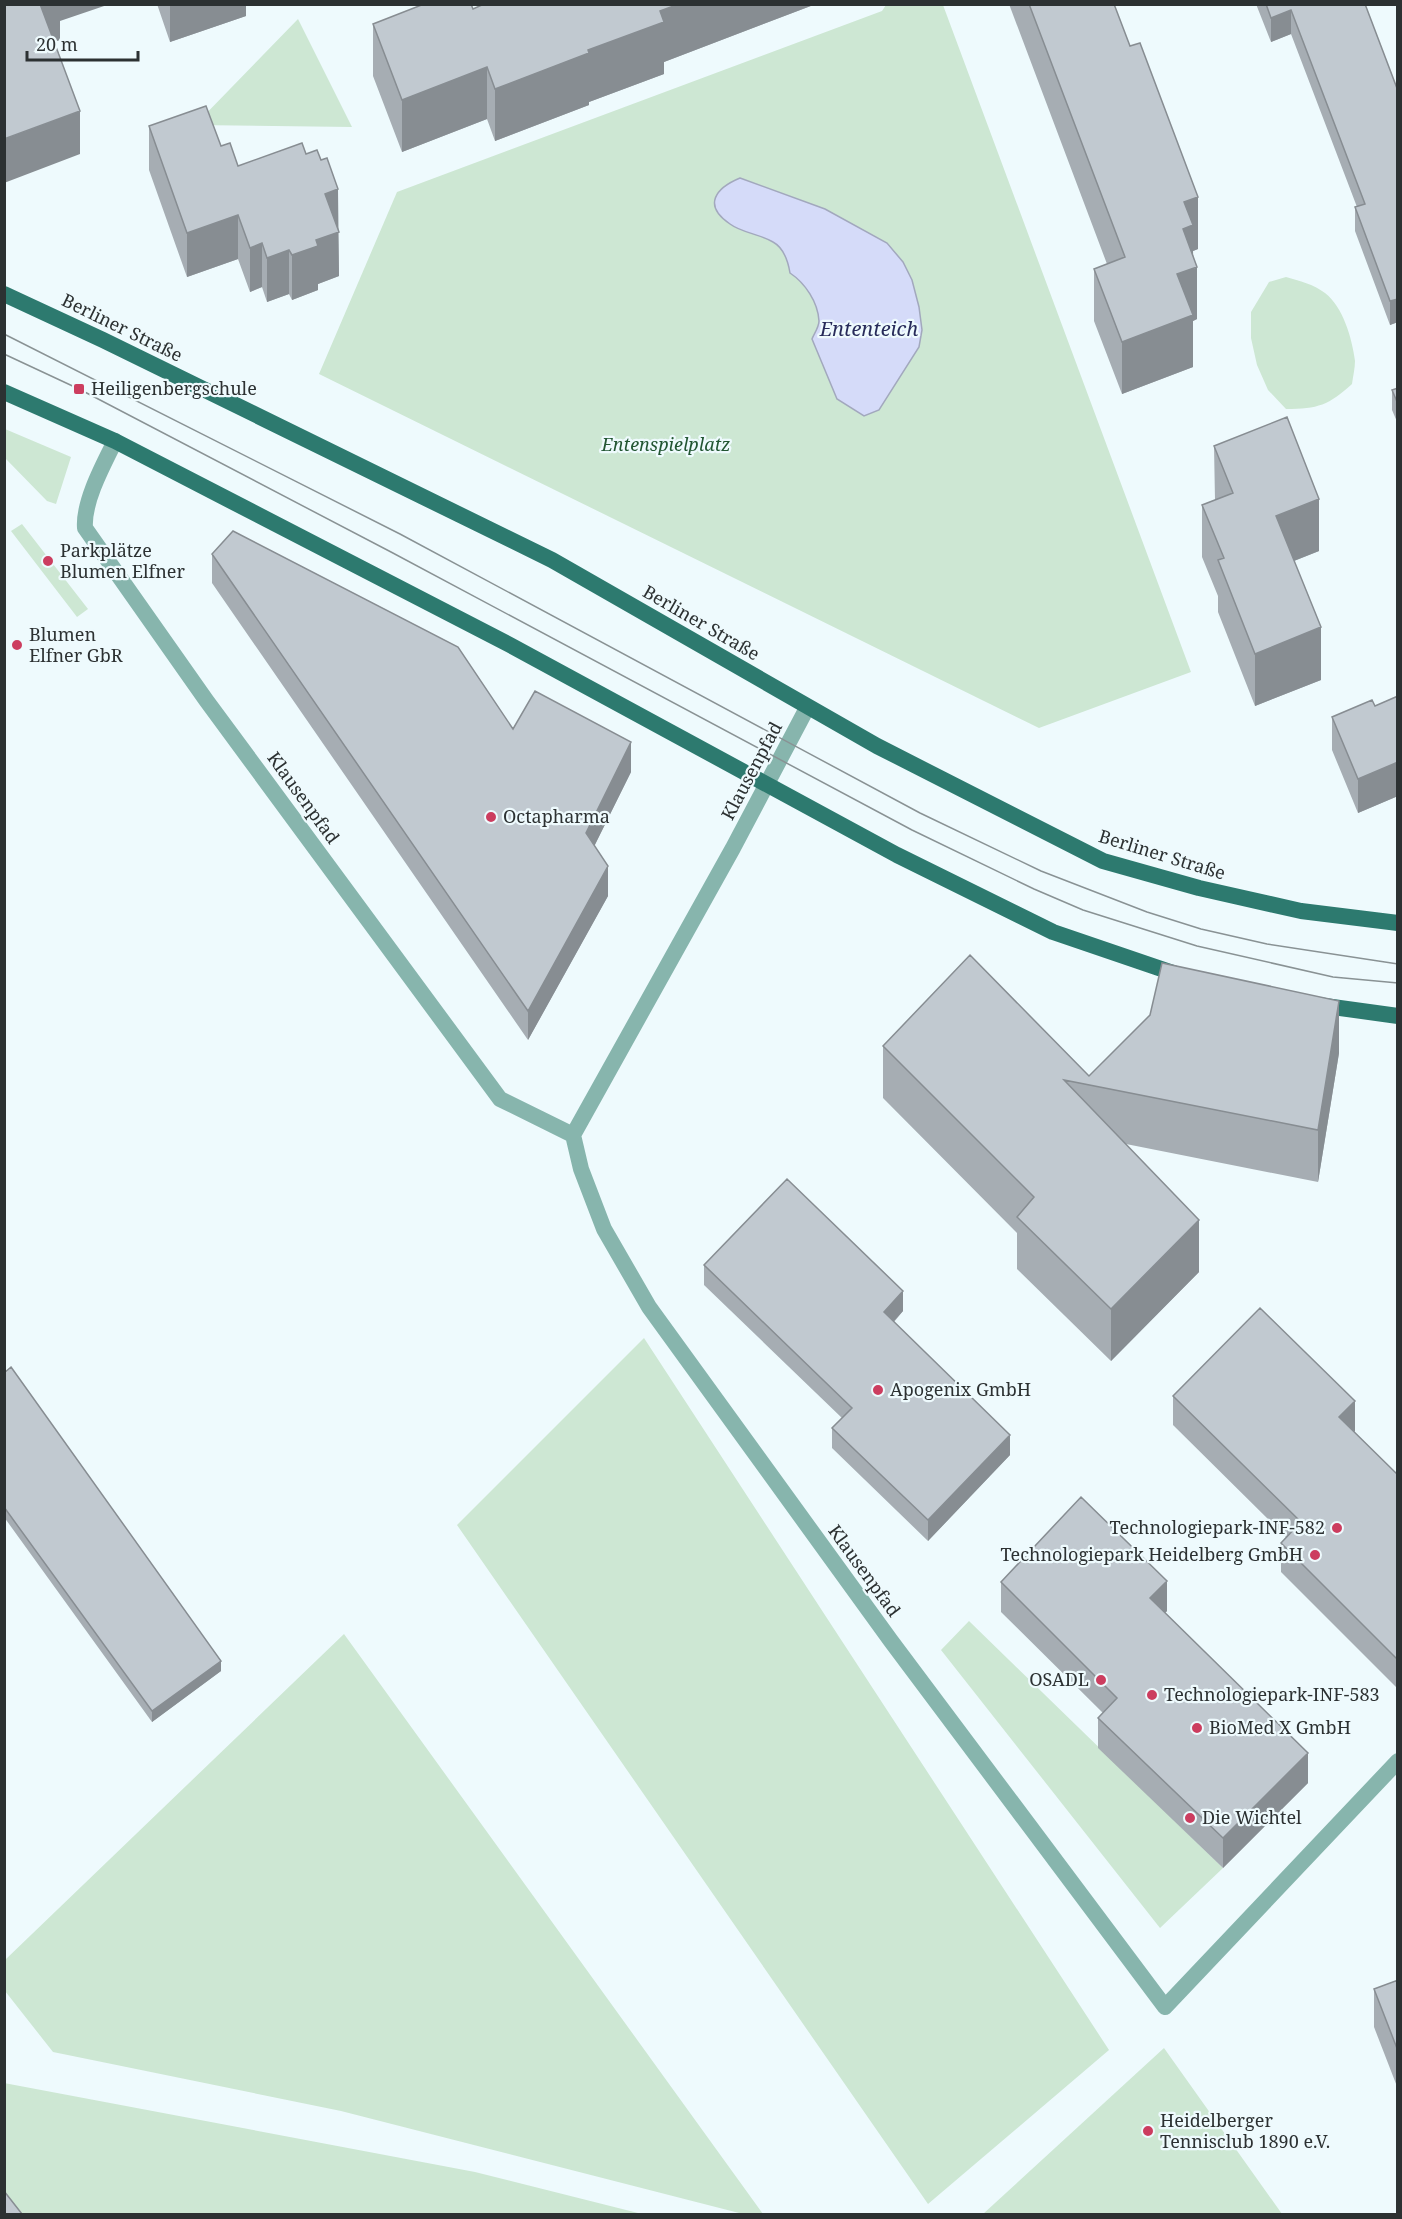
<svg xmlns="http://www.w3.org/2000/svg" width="1402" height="2219" viewBox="0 0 1402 2219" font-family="'Noto Serif',serif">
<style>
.green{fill:#cde7d3}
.water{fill:#d5dbf9;stroke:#a2a8bd;stroke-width:1.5}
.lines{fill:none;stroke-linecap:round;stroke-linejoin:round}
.minor{stroke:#87b5ad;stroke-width:16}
.primary{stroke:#2d7a6f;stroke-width:16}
.tram{stroke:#899294;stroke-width:1.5}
.wall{fill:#a6adb3}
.shaded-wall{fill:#878d92}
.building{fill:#c1c9d0;stroke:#878d92;stroke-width:1.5}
.poi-dot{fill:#cc3d5f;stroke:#eefafd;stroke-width:2}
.labels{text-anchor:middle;stroke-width:4.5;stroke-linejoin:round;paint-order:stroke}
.street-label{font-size:18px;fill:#2c3132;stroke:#eefafd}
.poi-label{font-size:18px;fill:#2c3132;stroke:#eefafd;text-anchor:start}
.park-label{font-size:18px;font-style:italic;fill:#225632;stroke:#eefafd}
.water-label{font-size:20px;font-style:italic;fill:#272b5a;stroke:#eefafd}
</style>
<rect width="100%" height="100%" fill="#eefafd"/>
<path class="green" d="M 886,5 L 943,5 L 1191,672 L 1039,728 L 319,374 L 397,192 L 882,11 Z
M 298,19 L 352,127 L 195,125 Z
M 1286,277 C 1300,281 1313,284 1325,293 C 1343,307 1352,338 1355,361 C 1355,368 1353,376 1352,384 C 1329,405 1318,409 1286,409 L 1268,390 L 1257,365 L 1251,338 L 1251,312 L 1269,282 Z
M 5,429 L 71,457 L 56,504 L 47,501 L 5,458 Z
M 22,524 L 88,609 L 77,617 L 11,531 Z
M 644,1338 L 1109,2050 L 928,2204 L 457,1525 Z
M 969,1621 L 1223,1868 L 1160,1928 L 941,1650 Z
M 344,1634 L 763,2214 L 743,2214 L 341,2111 L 53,2052 L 5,1991 L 5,1960 Z
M 1164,2048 L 1282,2214 L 983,2214 Z
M 4,2083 L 475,2172 L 642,2214 L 21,2214 L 5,2193 Z"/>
<path class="water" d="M 740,178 L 825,209 L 887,243 L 903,262 L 912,280 L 919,307 L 922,330 L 919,347 L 879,410 L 864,416 L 837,399 L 812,339 C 814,334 819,327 819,321 C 818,302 805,283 790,273 C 788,261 784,248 773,242 C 760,234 742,233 730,224 C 702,205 716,188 740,178 Z"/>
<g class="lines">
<path class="minor" d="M 115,441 C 103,465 83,502 85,528 L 206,700 L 500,1099 L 573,1135
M 807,708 L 733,848 L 573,1135 L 581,1169 L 604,1229 L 649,1307 L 891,1641 L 1165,2007 L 1398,1761"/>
<path class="primary" d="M 4,294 L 103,340 L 552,560 L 877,746 L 1103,861 L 1199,888 L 1301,911 L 1398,923
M 4,392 L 115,441 L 510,645 L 897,855 L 1053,932 L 1182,976
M 1318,1005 L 1398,1016"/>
<path class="tram" d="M 4,334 L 400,534 L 920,813 L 1041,871 L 1147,912 L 1201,929 L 1267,944 L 1398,964
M 4,354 L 79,389 L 391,552 L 912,830 L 1034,889 L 1083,910 L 1197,946 L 1333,977 L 1398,983"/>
</g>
<path class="wall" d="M 157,4 L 246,4 L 246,16 L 170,42 Z
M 484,4 L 816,4 L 664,62 L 664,74 L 589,102 L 589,105 L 495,141 L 487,119 L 402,152 L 373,76 L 373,24 L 473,9 Z
M 1009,4 L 1114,4 L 1198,249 L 1193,251 L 1197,319 L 1193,321 L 1193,367 L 1122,394 L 1094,321 L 1094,269 L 1107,264 Z
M 1256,4 L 1365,4 L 1398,91 L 1398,322 L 1390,325 L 1355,231 L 1355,207 L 1357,207 L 1291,34 L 1271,42 Z
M 149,126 L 221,146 L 238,166 L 338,230 L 339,276 L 318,284 L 318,290 L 292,300 L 289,294 L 267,302 L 262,287 L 250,292 L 238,259 L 187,277 L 149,170 Z
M 1398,388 L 1398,424 L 1392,410 L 1392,390 Z
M 1214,446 L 1319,551 L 1294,561 L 1321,680 L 1255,706 L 1218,612 L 1218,596 L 1202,557 L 1202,505 L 1215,500 Z
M 212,554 L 513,729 L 631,772 L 594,846 L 608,896 L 528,1040 L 212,583 Z
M 1398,696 L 1398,796 L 1358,813 L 1332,750 L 1332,717 L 1375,706 Z
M 883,1046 L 1089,1076 L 1339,1053 L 1318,1182 L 1126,1144 L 1199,1272 L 1111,1361 L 1017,1269 L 1017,1233 L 883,1098 Z
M 704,1265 L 903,1311 L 894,1322 L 1010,1455 L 928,1541 L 832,1448 L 832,1428 L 842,1418 L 704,1285 Z
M 4,1373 L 221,1671 L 152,1722 L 4,1517 Z
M 1173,1396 L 1355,1431 L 1354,1432 L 1398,1475 L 1398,1689 L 1281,1572 L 1281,1543 L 1286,1537 L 1173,1425 Z
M 1001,1582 L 1167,1611 L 1165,1613 L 1308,1783 L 1223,1868 L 1098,1748 L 1098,1718 L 1103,1713 L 1001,1612 Z
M 1398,1980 L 1398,2089 L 1374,2027 L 1374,1989 Z"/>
<path class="shaded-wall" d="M 40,4 L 110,4 L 60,21 L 60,40 L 40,47 Z
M 170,4 L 246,4 L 246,16 L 170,42 Z
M 679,4 L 816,4 L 664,62 L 664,74 L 589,102 L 589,105 L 495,141 L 495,89 L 588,50 L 660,11 Z
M 1291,10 L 1291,34 L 1271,42 L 1271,18 Z
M 487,67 L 487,119 L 402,152 L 402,100 Z
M 80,111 L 80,154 L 4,183 L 4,139 Z
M 338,189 L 339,276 L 318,284 L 318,290 L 292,300 L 292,255 L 325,194 Z
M 1198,197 L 1198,249 L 1193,251 L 1193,269 L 1197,267 L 1197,319 L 1193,321 L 1193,367 L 1122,394 L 1122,342 L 1177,274 L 1184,202 Z
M 238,215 L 238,259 L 187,277 L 187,233 Z
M 262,243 L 262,287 L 250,292 L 250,248 Z
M 289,250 L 289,294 L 267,302 L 267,258 Z
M 1398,299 L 1398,322 L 1390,325 L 1390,301 Z
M 1319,499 L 1319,551 L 1276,568 L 1276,516 Z
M 1321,627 L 1321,680 L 1255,706 L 1255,654 Z
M 631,742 L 631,772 L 586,863 L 586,833 Z
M 1398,762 L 1398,796 L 1358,813 L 1358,779 Z
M 608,866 L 608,896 L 528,1040 L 528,1011 Z
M 1339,1001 L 1339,1053 L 1318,1182 L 1318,1130 Z
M 1199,1220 L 1199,1272 L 1111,1361 L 1111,1309 Z
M 903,1291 L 903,1311 L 884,1332 L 884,1312 Z
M 1355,1401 L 1355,1431 L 1339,1447 L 1339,1417 Z
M 1010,1435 L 1010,1455 L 928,1541 L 928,1520 Z
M 1167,1581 L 1167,1611 L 1150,1628 L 1150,1598 Z
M 221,1661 L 221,1671 L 152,1722 L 152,1711 Z
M 1308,1753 L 1308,1783 L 1223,1868 L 1223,1838 Z"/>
<path class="building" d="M 4,4 L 40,4 L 80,111 L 4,139 Z
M 424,4 L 471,4 L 473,9 L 484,4 L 679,4 L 660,11 L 664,22 L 588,50 L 589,53 L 495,89 L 487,67 L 402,100 L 373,24 Z
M 1029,4 L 1114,4 L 1130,46 L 1140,43 L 1198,197 L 1184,202 L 1193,225 L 1183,229 L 1197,267 L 1177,274 L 1193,315 L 1122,342 L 1094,269 L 1125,257 Z
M 1266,4 L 1365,4 L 1398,91 L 1398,299 L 1390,301 L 1355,207 L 1365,204 L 1291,10 L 1271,18 Z
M 206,106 L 221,146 L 230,143 L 238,166 L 302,143 L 306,154 L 317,150 L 321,160 L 327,158 L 338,189 L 325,194 L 339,232 L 316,240 L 318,246 L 292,255 L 289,250 L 267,258 L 262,243 L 250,248 L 238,215 L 187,233 L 149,126 Z
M 1398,388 L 1398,404 L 1392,390 Z
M 1287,417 L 1319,499 L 1276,516 L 1321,627 L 1255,654 L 1218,560 L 1224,558 L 1202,505 L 1233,493 L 1214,446 Z
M 233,531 L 458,647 L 513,729 L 535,691 L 631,742 L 586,833 L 608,866 L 528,1011 L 212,554 Z
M 1398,696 L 1398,762 L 1358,779 L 1332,717 L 1372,700 L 1375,706 Z
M 970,955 L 1089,1076 L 1150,1015 L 1162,963 L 1339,1001 L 1318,1130 L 1064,1080 L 1199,1220 L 1111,1309 L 1017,1217 L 1034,1197 L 883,1046 Z
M 787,1179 L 903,1291 L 884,1312 L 1010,1435 L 928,1520 L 832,1428 L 852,1408 L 704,1265 Z
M 1260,1308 L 1355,1401 L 1339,1417 L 1398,1475 L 1398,1660 L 1281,1543 L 1301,1522 L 1173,1396 Z
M 11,1367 L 221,1661 L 152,1711 L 4,1507 L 4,1373 Z
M 1081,1497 L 1167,1581 L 1150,1598 L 1308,1753 L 1223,1838 L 1098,1718 L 1117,1698 L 1001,1582 Z
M 1398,1980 L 1398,2051 L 1374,1989 Z
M 4,2191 L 22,2214 L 4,2214 Z"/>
<g class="poi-dot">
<rect x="73" y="383" width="12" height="12" rx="3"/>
<circle cx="48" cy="561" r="6"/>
<circle cx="17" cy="645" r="6"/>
<circle cx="491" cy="817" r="6"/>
<circle cx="878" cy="1390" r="6"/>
<circle cx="1337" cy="1528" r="6"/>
<circle cx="1315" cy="1555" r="6"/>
<circle cx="1101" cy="1680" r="6"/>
<circle cx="1152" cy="1695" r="6"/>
<circle cx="1197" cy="1728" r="6"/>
<circle cx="1190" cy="1818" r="6"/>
<circle cx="1148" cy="2131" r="6"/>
</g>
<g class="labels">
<g class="street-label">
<text transform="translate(122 328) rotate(26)" y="6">Berliner Straße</text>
<text transform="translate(701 623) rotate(30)" y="6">Berliner Straße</text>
<text transform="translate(752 771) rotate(-62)" y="6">Klausenpfad</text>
<text transform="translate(303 798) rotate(54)" y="6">Klausenpfad</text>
<text transform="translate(1162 855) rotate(17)" y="6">Berliner Straße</text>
<text transform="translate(864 1571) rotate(54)" y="6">Klausenpfad</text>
</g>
<g class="poi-label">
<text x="91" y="395">Heiligenbergschule</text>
<text x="60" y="557">Parkplätze<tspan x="60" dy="21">Blumen Elfner</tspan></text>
<text x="29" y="641">Blumen<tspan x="29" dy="21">Elfner GbR</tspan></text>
<text x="503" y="823">Octapharma</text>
<text x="890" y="1396">Apogenix GmbH</text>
<text x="1325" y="1534" text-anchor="end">Technologiepark-INF-582</text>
<text x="1303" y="1561" text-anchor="end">Technologiepark Heidelberg GmbH</text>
<text x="1089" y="1686" text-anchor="end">OSADL</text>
<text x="1164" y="1701">Technologiepark-INF-583</text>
<text x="1209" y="1734">BioMed X GmbH</text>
<text x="1202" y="1824">Die Wichtel</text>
<text x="1160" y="2127">Heidelberger<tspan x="1160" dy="21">Tennisclub 1890 e.V.</tspan></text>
</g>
<g class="park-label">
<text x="666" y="451">Entenspielplatz</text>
</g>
<g class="water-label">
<text x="869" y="336">Ententeich</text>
</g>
</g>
<rect width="1402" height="2219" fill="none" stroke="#2c3132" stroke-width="12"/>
<path d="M27 51v9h111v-9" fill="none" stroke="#2c3132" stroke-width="3"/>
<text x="36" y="51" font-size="18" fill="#2c3132" stroke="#eefafd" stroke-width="4.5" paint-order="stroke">20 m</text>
</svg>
